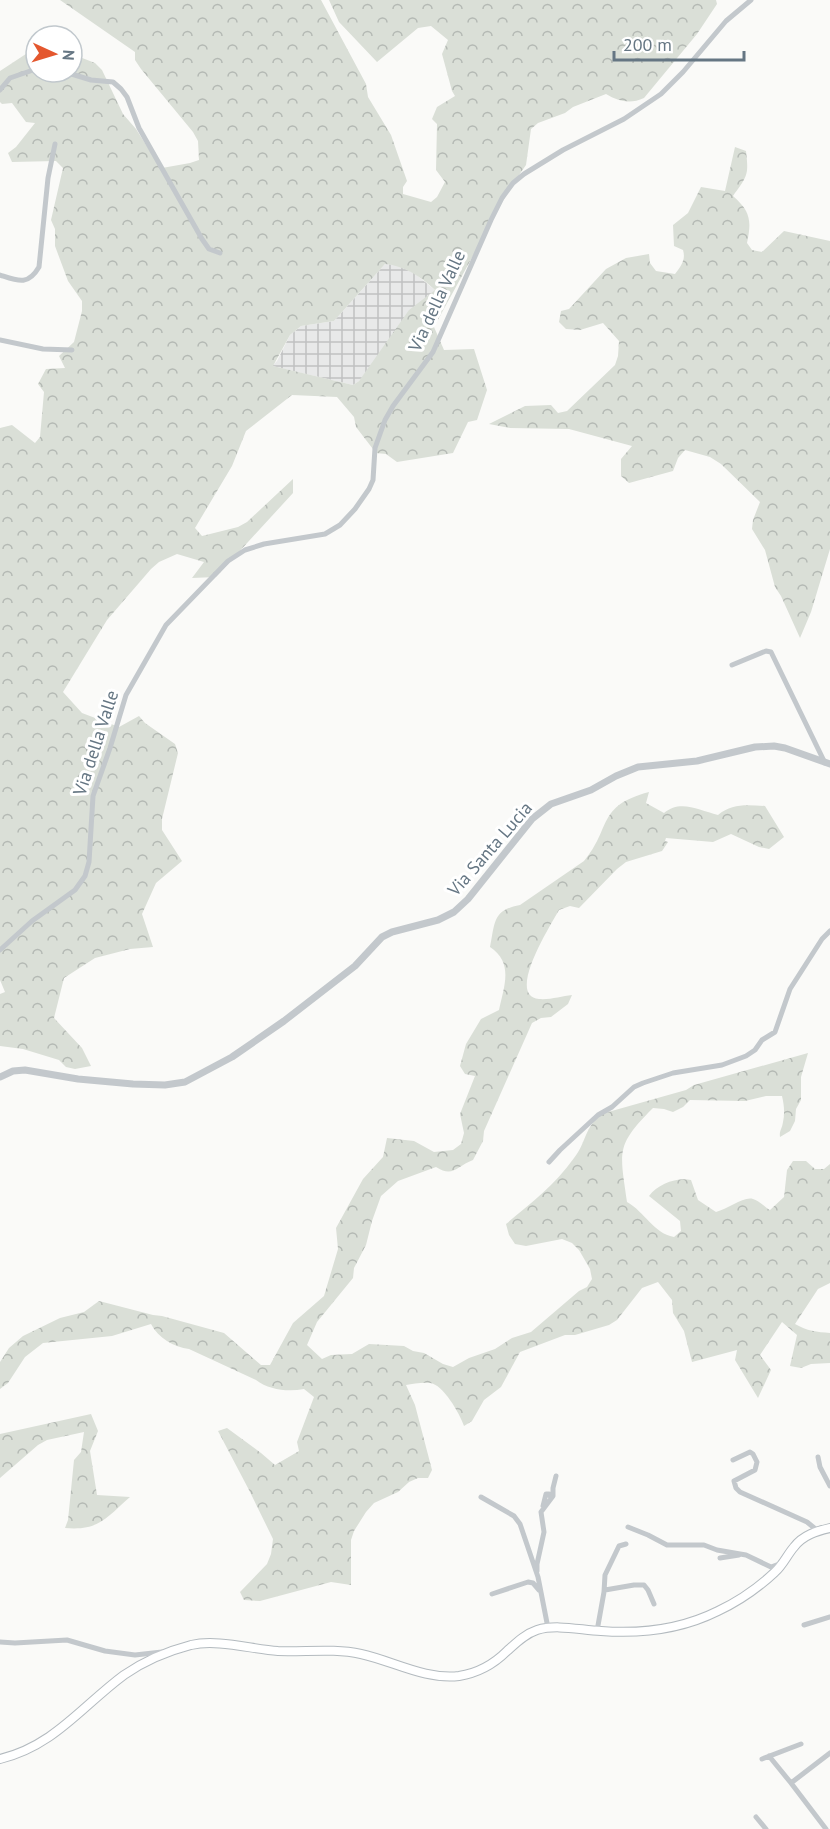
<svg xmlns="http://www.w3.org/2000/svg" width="830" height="1829" viewBox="0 0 830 1829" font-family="'PT Sans',sans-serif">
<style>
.industrial{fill:url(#industrial-grid)}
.forest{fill:url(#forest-crowns);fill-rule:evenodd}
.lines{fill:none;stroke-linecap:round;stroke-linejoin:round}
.secondary-casing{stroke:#b3babf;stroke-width:10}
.minor{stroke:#c3c8cc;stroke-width:5}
.tertiary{stroke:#c3c8cc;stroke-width:7}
.secondary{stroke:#fff;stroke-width:8}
.labels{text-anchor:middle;stroke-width:6;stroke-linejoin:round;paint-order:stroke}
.street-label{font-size:18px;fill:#657683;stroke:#fff}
</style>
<defs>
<pattern id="industrial-grid" width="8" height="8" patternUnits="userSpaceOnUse" patternTransform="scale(1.5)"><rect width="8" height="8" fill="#e8e9e9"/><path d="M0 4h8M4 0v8" fill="none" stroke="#c0c1c2"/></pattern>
<pattern id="forest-crowns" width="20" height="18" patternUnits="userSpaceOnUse" patternTransform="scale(1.5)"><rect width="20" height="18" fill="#dadfd7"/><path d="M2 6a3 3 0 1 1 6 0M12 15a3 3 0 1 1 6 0" fill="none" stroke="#b4b9b4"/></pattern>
</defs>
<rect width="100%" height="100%" fill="#fafaf8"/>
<path class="industrial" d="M 385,264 L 397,265 L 414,273 L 435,290 L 359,381 L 353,385 L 272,366 L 277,361 L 290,335 L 301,326 L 334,321 Z"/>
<path class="forest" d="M 60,0 L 321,0 L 366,84 L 368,97 L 391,135 L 407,181 L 403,187 L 403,194 L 431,202 L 437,197 L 445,182 L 436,170 L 437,124 L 432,119 L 437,107 L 455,96 L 452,91 L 442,54 L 448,40 L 431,26 L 418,28 L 377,62 L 339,22 L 329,0 L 716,0 L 717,4 L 697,34 L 644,98 C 631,104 619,102 606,94 L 573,107 L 565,113 L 538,123 L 531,129 L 526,165 L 510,188 L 434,327 L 444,350 L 474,349 L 487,390 L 477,420 L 468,422 L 453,453 L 397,462 L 386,454 L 376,453 L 356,427 L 354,417 L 337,397 L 292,395 L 246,431 L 232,466 L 195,528 L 202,536 L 238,527 L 247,522 L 293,479 L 293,493 L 216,577 L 192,578 L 204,562 L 177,554 L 159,562 L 151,569 L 107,620 L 63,692 L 82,713 L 119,727 L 139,716 L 145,723 L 175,744 L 178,753 L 162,819 L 162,830 L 182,861 L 156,883 L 142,914 L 153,947 L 130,949 L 95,958 L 64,978 L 54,1018 L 82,1048 L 91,1066 L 75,1069 L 66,1067 L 59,1060 L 23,1049 L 0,1046 L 0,994 L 5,992 L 0,980 L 0,428 L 12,425 L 35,443 L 40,437 L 44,392 L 38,384 L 46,369 L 65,368 L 59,356 L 74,342 L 82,311 L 82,301 L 68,281 L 55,246 L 55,229 L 51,220 L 63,168 L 56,161 L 12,162 L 8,153 L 16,147 L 35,123 L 26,122 L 12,103 L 2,104 L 0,102 L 0,71 L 32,50 L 36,50 L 36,72 L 72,72 L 72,54 L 95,63 L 102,70 L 123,114 L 136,129 L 155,159 L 162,168 L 190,163 L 199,160 L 198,141 L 193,132 L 141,69 L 135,60 L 135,52 ZM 385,264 C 405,266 420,276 435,290 L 409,310 L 359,381 L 353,385 L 273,366 L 290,335 L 301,326 L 334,321 Z
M 735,147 L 746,151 C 749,176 747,176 733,196 C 750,211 752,220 747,243 L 752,250 L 762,252 L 784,231 L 830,241 L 830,549 L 811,612 L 800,638 L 781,596 L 775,587 L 765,550 L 752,529 L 753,520 L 760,502 L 721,464 L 710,457 L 685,450 L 678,458 L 673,471 L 629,483 L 621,476 L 621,459 L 632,446 L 569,429 L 510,428 L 489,424 L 525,406 L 551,405 L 558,413 L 567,411 L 615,365 L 618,356 L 619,341 L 603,323 L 580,330 L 566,329 L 559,322 L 561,311 L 569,309 L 606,269 L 626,258 L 649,254 L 650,263 L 656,271 L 675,274 C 681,266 686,260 683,250 L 674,246 L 673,225 L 688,213 L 701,187 L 725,191 Z
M 649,792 L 646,803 L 664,813 C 680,799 699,810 718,815 C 732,803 747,805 765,806 L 784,837 L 769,849 L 759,847 L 731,834 L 713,842 L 666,838 L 665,841 L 668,842 L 662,851 L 626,862 L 617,869 L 579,908 L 570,906 L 559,910 C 552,923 505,996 539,999 C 550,1000 562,996 572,995 L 568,1004 L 551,1017 L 541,1018 L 532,1023 L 484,1131 L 483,1141 L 473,1160 C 457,1166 453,1178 436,1167 L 398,1181 L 381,1196 L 372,1221 L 366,1245 L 354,1268 L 353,1278 L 317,1322 L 307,1345 L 322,1359 L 331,1355 L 352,1354 L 369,1344 L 404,1346 L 413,1351 L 424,1353 L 443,1364 L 453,1367 L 469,1358 L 495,1349 L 512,1338 L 531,1332 L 579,1291 L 587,1287 L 592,1279 L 590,1269 L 579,1250 L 572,1243 L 562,1239 L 526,1246 L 515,1244 L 509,1235 L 506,1224 C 531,1203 554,1186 574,1158 C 586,1143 584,1129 601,1114 L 686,1090 L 694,1085 L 808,1053 L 801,1077 L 801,1100 L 796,1109 L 795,1121 L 790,1131 L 780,1137 C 779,1131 782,1129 783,1122 C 785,1113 784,1105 782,1096 L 766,1096 L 745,1101 L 690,1100 L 683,1107 L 673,1112 L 664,1109 L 653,1108 C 615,1146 620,1151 627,1202 C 645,1212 653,1233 674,1237 L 681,1231 L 680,1221 L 649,1196 C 658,1184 677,1177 691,1180 L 698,1200 L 716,1212 C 728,1209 744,1196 753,1199 C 758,1200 765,1207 770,1210 L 784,1197 L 787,1170 L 793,1161 L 806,1161 L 815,1169 L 824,1169 L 830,1164 L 830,1283 L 818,1289 L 795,1324 C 807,1331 817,1332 830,1333 L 830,1363 L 811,1364 L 801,1368 L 790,1366 L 797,1335 L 782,1322 L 760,1355 L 771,1370 L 758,1398 L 735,1360 L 737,1350 L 692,1362 L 684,1331 L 673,1313 L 672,1300 L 658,1282 L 642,1288 L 617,1320 L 609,1325 L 575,1335 L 565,1335 L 520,1352 L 501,1387 L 484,1400 L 472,1421 L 464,1426 C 460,1414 443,1384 430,1383 C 422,1382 413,1384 406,1385 L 415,1405 L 432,1470 L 428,1478 L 418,1478 L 409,1482 L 398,1492 L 374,1503 L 366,1512 L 354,1531 L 351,1540 L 351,1585 L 331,1582 L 260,1601 L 244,1600 L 240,1592 L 267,1564 L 271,1554 L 273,1539 L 249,1490 L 218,1431 L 227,1428 L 261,1453 L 275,1465 L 299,1451 L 297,1442 L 314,1397 L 304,1389 C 288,1392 269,1390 256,1380 L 189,1349 C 174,1347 158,1338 151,1324 L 112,1336 L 43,1343 L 25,1357 L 8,1383 L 0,1389 L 0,1362 L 9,1348 L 23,1336 L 60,1318 L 84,1312 L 99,1301 L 153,1315 L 162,1316 L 224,1333 L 261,1365 L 270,1365 L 293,1323 L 324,1296 L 338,1249 L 336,1228 L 363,1179 L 383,1157 L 387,1138 L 414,1141 L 434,1152 L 453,1150 L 461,1144 L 464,1133 L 460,1114 L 475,1076 L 465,1074 L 460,1066 L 466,1044 L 481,1019 L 499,1010 C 504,986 514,963 490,947 C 495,924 492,910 520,905 L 584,861 C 612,828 596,806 649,792 Z
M 91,1414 L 98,1431 L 90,1451 L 97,1495 L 130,1497 C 106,1518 99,1531 65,1528 L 68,1520 L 74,1460 L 81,1452 L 84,1432 L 47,1440 L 38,1445 L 0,1478 L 0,1434 Z"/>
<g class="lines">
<g class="secondary-casing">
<path id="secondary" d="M 0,1759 C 54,1746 82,1706 124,1675 C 144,1661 168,1651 191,1645 C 217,1639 251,1649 278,1651 C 306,1652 334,1648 361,1654 C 393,1661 425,1680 459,1676 C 478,1673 493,1665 507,1651 C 516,1643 525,1634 537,1630 C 557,1624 580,1630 601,1631 C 640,1634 682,1629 718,1611 C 737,1602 759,1587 775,1572 C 783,1565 787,1555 794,1547 C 803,1535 817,1531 830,1528"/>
</g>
<path class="minor" d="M 65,72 L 91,80 L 113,82 L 121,89 L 127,97 L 139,128 L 202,239 L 209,249 L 220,253
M 0,90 L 10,78 L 36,69
M 0,275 C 18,281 28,286 39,267 L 48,178 L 55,144
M 0,340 L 43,349 L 72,350
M 732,665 L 766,651 L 771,652 L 825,763
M 0,950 L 32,921 L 75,890 L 85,876 L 89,862 L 93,796 L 110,748 L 126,695 L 166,625 L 228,561 L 245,550 L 264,544 L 325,534 L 340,525 L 355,509 L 369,489 L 373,480 L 375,448 L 385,420 L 393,406 L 433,352 L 491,220 L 502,198 L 513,183 L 524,174 L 563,150 L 624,119 L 661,94 L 683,72 L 726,21 L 751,0
M 549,1162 L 560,1150 L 598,1115 L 612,1107 L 634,1087 L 643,1083 L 673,1073 L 722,1065 L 746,1056 L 755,1050 L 762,1040 L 775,1032 L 790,989 L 822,939 L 830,931
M 818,1457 L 820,1467 L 830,1486
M 733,1460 L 750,1452 L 753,1454 L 757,1462 L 755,1470 L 734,1481 L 736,1488 L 740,1492 L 807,1522 L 818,1531
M 481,1497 L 514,1516 L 520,1524 L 538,1577 L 548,1628
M 543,1506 L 546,1494 L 549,1494 L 551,1498
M 628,1527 L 648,1535 L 667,1545 L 704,1545 L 717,1550 L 746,1555 L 771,1567 L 782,1563
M 720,1558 L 739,1555
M 537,1571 L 537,1564 L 544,1532 L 541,1512 L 553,1496 L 553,1488 L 556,1476
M 605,1590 L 634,1585 L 644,1585 L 648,1590 L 654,1604
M 492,1594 L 528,1582 L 533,1583 L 539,1590
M 804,1625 L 830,1617
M 597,1631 L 604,1592 L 605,1575 L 619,1546 L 626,1544
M 0,1642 L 15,1643 L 67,1640 L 105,1651 L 135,1655 L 162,1652
M 769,1756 L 791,1783
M 762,1759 L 801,1744
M 756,1817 L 766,1829
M 826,1829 L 791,1783 L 830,1753"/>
<path class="tertiary" d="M 0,1077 L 13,1071 L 25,1070 L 78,1079 L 133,1084 L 165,1085 L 185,1082 L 232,1057 L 284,1021 L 355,966 L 382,937 L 392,932 L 438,920 L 454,912 L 468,899 L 532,819 L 551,804 L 591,790 L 616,776 L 638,767 L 697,761 L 755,747 L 774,746 L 785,748 L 830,764"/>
<use href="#secondary" class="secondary"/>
</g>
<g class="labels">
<g class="street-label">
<text transform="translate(437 301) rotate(-65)" y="6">Via della Valle</text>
<text transform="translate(96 743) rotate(-72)" y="6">Via della Valle</text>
<text transform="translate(490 849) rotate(-49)" y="6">Via Santa Lucia</text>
</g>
</g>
<g transform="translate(54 54) rotate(94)"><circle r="28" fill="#ffffff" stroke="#c1c8cd" stroke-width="1.5"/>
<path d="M0-4.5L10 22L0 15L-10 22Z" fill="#e4572e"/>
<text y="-9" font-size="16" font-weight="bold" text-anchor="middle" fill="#657683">N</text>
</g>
<path d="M614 51v9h130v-9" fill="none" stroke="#657683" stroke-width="3"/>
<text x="623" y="51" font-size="18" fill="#657683" stroke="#ffffff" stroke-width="4.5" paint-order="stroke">200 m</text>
</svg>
